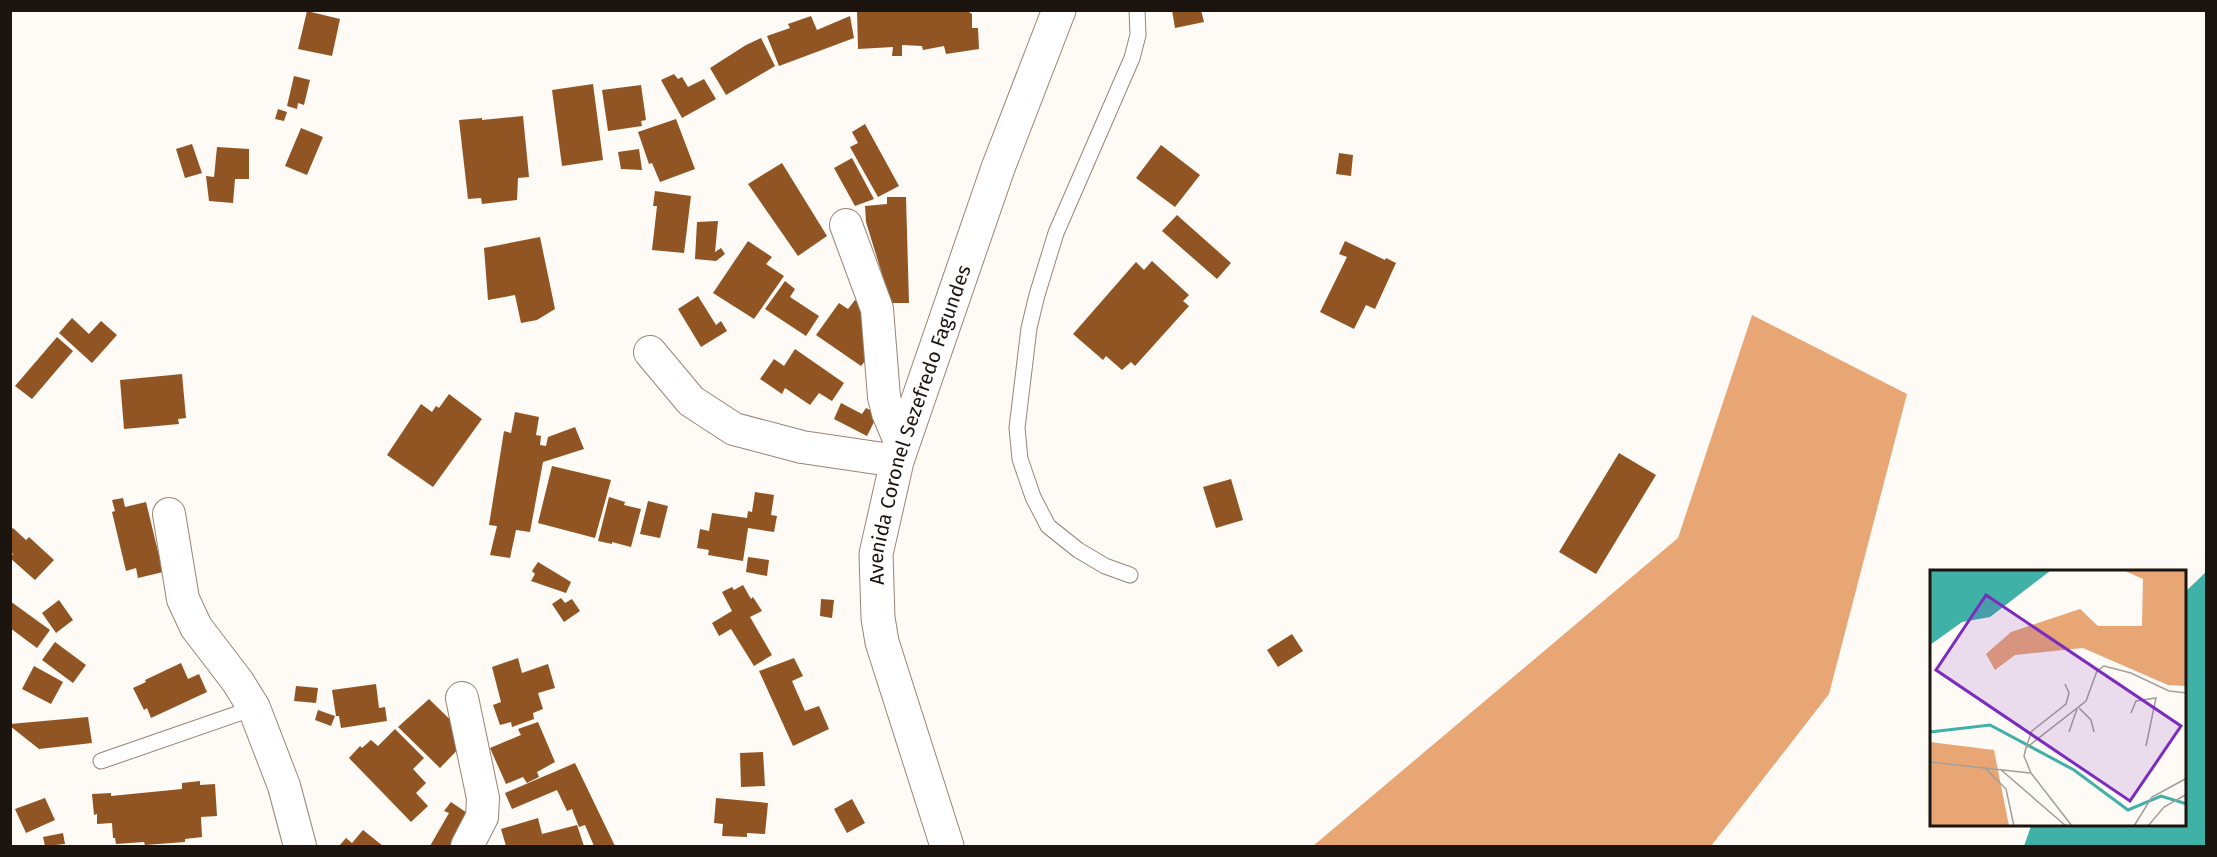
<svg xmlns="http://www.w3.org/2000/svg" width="2217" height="857" viewBox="0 0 2217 857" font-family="'Fira Sans',sans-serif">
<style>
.forest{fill:#e8a675}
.water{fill:#40b1a7}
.building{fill:#915523}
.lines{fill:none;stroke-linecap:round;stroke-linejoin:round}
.lane-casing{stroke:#9a8475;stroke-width:17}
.street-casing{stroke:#9a8475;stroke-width:34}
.secondary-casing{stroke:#9a8475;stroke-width:35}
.lane{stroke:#fff;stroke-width:15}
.street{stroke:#fff;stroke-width:32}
.secondary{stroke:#fff;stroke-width:33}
.labels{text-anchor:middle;stroke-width:6;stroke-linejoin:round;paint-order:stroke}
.street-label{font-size:20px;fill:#1c140f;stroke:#fff}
.inset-river{fill:none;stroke:#40b1a7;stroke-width:3}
.inset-road{fill:none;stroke:#a49e9a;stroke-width:1.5}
.view{fill:#7b2cbf;fill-opacity:0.15;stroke:#7b2cbf;stroke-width:3}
.inset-edge{fill:none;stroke:#1c140f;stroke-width:3}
</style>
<rect width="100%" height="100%" fill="#fefaf6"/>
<path class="forest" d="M 1752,315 L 1907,394 L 1829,694 L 1711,846 L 1313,846 L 1678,538 Z"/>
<path class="water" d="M 2206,572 L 2206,846 L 2024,846 L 2031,826 L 2186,826 L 2186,591 Z"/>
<path class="building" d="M 857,10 L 966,10 L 972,14 L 972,28 L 978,28 L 979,49 L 946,54 L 944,46 L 923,50 L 922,46 L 902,45 L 902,56 L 892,56 L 893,47 L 858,49 Z
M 1172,10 L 1201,10 L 1204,22 L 1175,28 Z
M 307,11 L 340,19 L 332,56 L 298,49 Z
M 811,16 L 817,30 L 850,16 L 854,38 L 779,66 L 767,36 L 790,28 L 788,24 Z
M 761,38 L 775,66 L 726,95 L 710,68 L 746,45 Z
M 674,74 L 678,79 L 682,77 L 688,87 L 704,79 L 716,99 L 682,118 L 661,80 Z
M 294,76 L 310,80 L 304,105 L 298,103 L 297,109 L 287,106 Z
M 593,84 L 603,160 L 562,166 L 552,90 Z
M 641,85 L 646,120 L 641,121 L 642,126 L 608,131 L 602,90 Z
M 278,109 L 287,112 L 284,121 L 275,119 Z
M 523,116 L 529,177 L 518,178 L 517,200 L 482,204 L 481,198 L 468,199 L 459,120 L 482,118 L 482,120 Z
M 676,119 L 695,169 L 660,182 L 652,163 L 649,164 L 638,132 Z
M 865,124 L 899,186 L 878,197 L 850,147 L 858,143 L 852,132 Z
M 301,128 L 323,137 L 307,175 L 285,166 Z
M 192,144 L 202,173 L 185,178 L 176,149 Z
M 1161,145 L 1200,175 L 1175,207 L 1136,178 Z
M 217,147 L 249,149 L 249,179 L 235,179 L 233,203 L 209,201 L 206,176 L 214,177 Z
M 639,149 L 642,170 L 621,169 L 618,152 Z
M 1339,153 L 1353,155 L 1351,176 L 1336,174 Z
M 852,158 L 874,199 L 855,206 L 834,168 Z
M 782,163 L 827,236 L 798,256 L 748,184 Z
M 655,191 L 691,196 L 684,253 L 652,250 L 657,206 L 653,206 Z
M 887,197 L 906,197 L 909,303 L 891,303 L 866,222 L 865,206 L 887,204 Z
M 1177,215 L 1231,263 L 1217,279 L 1162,231 Z
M 718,221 L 715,252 L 721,248 L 725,254 L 716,261 L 695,259 L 697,222 Z
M 540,237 L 555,309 L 537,320 L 521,323 L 515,295 L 488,300 L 484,248 Z
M 748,241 L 772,257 L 766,264 L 784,276 L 754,319 L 713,293 Z
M 1345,241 L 1385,260 L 1386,258 L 1396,263 L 1375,309 L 1366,305 L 1354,329 L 1320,312 L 1347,257 L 1339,254 Z
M 1152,261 L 1189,295 L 1183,301 L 1189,306 L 1135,366 L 1131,362 L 1122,370 L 1106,356 L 1103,360 L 1073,334 L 1136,262 L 1144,270 Z
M 785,281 L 795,289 L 790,297 L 819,316 L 806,336 L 765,309 Z
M 698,296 L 716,325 L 721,321 L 727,331 L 701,347 L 678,309 Z
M 855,300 L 872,313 L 874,350 L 861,366 L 816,335 L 839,303 L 848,309 Z
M 72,318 L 89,334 L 101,321 L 117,335 L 92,363 L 59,333 Z
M 57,337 L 73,351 L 32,399 L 15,386 Z
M 795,349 L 844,383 L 832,401 L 819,393 L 810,405 L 785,388 L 782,394 L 760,379 L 774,359 L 784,366 Z
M 182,374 L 186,418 L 178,419 L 179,424 L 124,429 L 120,380 Z
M 449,394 L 482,419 L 433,487 L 387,455 L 421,404 L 432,412 L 436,406 L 439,408 Z
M 841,403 L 862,414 L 866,408 L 878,414 L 867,436 L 834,419 Z
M 515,412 L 539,417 L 536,435 L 541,436 L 540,445 L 546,446 L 548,437 L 575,427 L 584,449 L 543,462 L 530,532 L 516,530 L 510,558 L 490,555 L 497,526 L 489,525 L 504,431 L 511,433 Z
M 1619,453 L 1656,475 L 1596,574 L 1559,552 Z
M 552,466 L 611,480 L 595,538 L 538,523 Z
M 1231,479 L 1243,520 L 1216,528 L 1203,487 Z
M 755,492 L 774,495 L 771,515 L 777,516 L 774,532 L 748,528 L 743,561 L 708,555 L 709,550 L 697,548 L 700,529 L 709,531 L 712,513 L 747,518 L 748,511 L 752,512 Z
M 609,497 L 625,502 L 624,505 L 641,509 L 631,547 L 612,542 L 612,544 L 598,541 Z
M 123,498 L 125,507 L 146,502 L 163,572 L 138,578 L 136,568 L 126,571 L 112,512 L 115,511 L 112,500 Z
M 648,501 L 668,506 L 660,538 L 640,534 Z
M 13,528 L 26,540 L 29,537 L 54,560 L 35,580 L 10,558 L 13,554 L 10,551 L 10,531 Z
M 748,557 L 769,560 L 767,576 L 746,572 Z
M 538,562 L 571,582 L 566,593 L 531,581 L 535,574 L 532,571 Z
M 743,585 L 751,599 L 753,597 L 762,611 L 750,617 L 772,655 L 754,666 L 731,629 L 719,636 L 712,623 L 732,611 L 722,592 L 732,587 L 734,590 Z
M 561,598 L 565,603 L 572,599 L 580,611 L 564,622 L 552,604 Z
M 821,599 L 834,600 L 832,618 L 820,616 Z
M 59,600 L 73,620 L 56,633 L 42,613 Z
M 10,601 L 50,630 L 37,648 L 10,628 Z
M 1292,634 L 1303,651 L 1278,667 L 1267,650 Z
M 55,642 L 86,665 L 73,683 L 42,660 Z
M 518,658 L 522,673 L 548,664 L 555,688 L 538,693 L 543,709 L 533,713 L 534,719 L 512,727 L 511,722 L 500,725 L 493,705 L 501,702 L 492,667 Z
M 794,658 L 803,676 L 792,681 L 805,711 L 819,706 L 829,729 L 793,746 L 759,671 Z
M 181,663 L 188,679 L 199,674 L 207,692 L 151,718 L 147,708 L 144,710 L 133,688 L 146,682 L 145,680 Z
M 34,666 L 63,682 L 51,704 L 22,689 Z
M 376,684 L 379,708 L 385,707 L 387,721 L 341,728 L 339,716 L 336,716 L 332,690 Z
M 296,686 L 318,688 L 316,703 L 294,701 Z
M 429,699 L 469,738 L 440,768 L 398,727 Z
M 318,710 L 335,716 L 331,726 L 315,720 Z
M 88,717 L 92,743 L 39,749 L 10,726 L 10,724 Z
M 538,722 L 555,762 L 537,772 L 539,777 L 527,783 L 523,777 L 506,784 L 490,748 L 521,735 L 518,729 Z
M 395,729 L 424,758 L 413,769 L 426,783 L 416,793 L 428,806 L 411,822 L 349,758 L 360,746 L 362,748 L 371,740 L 378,746 Z
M 763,752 L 765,786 L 741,787 L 740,753 Z
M 575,763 L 615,846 L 594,846 L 585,825 L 579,827 L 572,809 L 567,811 L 557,790 L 512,809 L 505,793 Z
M 200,781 L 200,785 L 215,784 L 217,816 L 201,817 L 202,837 L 185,839 L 185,842 L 145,845 L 144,842 L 116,844 L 115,838 L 113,838 L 112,823 L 97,824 L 97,814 L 94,815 L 92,794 L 111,793 L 111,796 L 182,789 L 182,783 Z
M 45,798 L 55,820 L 26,833 L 15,809 Z
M 716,798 L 768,803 L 765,834 L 747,833 L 747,837 L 722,836 L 723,824 L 714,823 Z
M 852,799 L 865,823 L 847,833 L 834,809 Z
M 451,802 L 473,817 L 455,846 L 430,846 L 449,813 L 444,811 Z
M 538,818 L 542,834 L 577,825 L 584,846 L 506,846 L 501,829 Z
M 363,830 L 383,846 L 339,846 L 346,838 L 352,843 Z
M 63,833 L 65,844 L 45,846 L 43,837 Z"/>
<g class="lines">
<g class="lane-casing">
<path id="lane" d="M 1130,575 L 1105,566 L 1078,550 L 1048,526 L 1033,497 L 1020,459 L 1017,428 L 1029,328 L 1037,295 L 1056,233 L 1132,58 L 1138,35 L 1137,10
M 101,761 L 254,708"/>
</g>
<g class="street-casing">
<path id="street" d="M 846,225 L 877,309 L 884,397 L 888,413 L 902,446
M 650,352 L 691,401 L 734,429 L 802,447 L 897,461
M 169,514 L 183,599 L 196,627 L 238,682 L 254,708 L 284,786 L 300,846
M 462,698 L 483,798 L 482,817 L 467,846"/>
</g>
<g class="secondary-casing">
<g id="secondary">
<path id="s1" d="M 947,846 L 882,642 L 878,618 L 876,554 L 897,461 L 998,168 L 1059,10"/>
</g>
</g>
<use href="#lane" class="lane"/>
<use href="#street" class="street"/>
<use href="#secondary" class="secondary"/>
</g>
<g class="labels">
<g class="street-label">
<text dy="7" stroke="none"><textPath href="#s1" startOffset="438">Avenida Coronel Sezefredo Fagundes</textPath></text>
</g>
</g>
<g transform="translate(1930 570)">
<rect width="256" height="256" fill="#fefaf6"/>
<path d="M 195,1 L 256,1 L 256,116 L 238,115 L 153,78 L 85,85 L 65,100 L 56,84 L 81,62 L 150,39 L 168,56 L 212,56 L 213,9 ZM 0,172 L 64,180 L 79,256 L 0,256 Z" fill="#e8a675"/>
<path d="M 0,1 L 120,1 L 60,47 L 32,52 L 0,75 Z" fill="#40b1a7"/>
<path class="inset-river" d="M 0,162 L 60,155 L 144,200 L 198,240 L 231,226 L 257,234"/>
<path class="inset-road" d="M 149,138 L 161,150 L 164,162M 201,143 L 206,131 L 226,128 L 216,176M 139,162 L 147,139M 96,177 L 102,161 L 136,134 L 139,123 L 135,114M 0,192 L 100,203M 55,198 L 76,219 L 84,256M 70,199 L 136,256M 142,256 L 101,203 L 94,186 L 96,178 L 156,131 L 167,101 L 174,96 L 201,103 L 239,121 L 257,123M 204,256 L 222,227 L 257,208M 218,256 L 234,237 L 257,224"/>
<path class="view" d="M 56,25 L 251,156 L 200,231 L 6,100 Z"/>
<rect width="256" height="256" class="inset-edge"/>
</g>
<rect width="2217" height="857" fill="none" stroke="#1c140f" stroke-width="24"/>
</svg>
